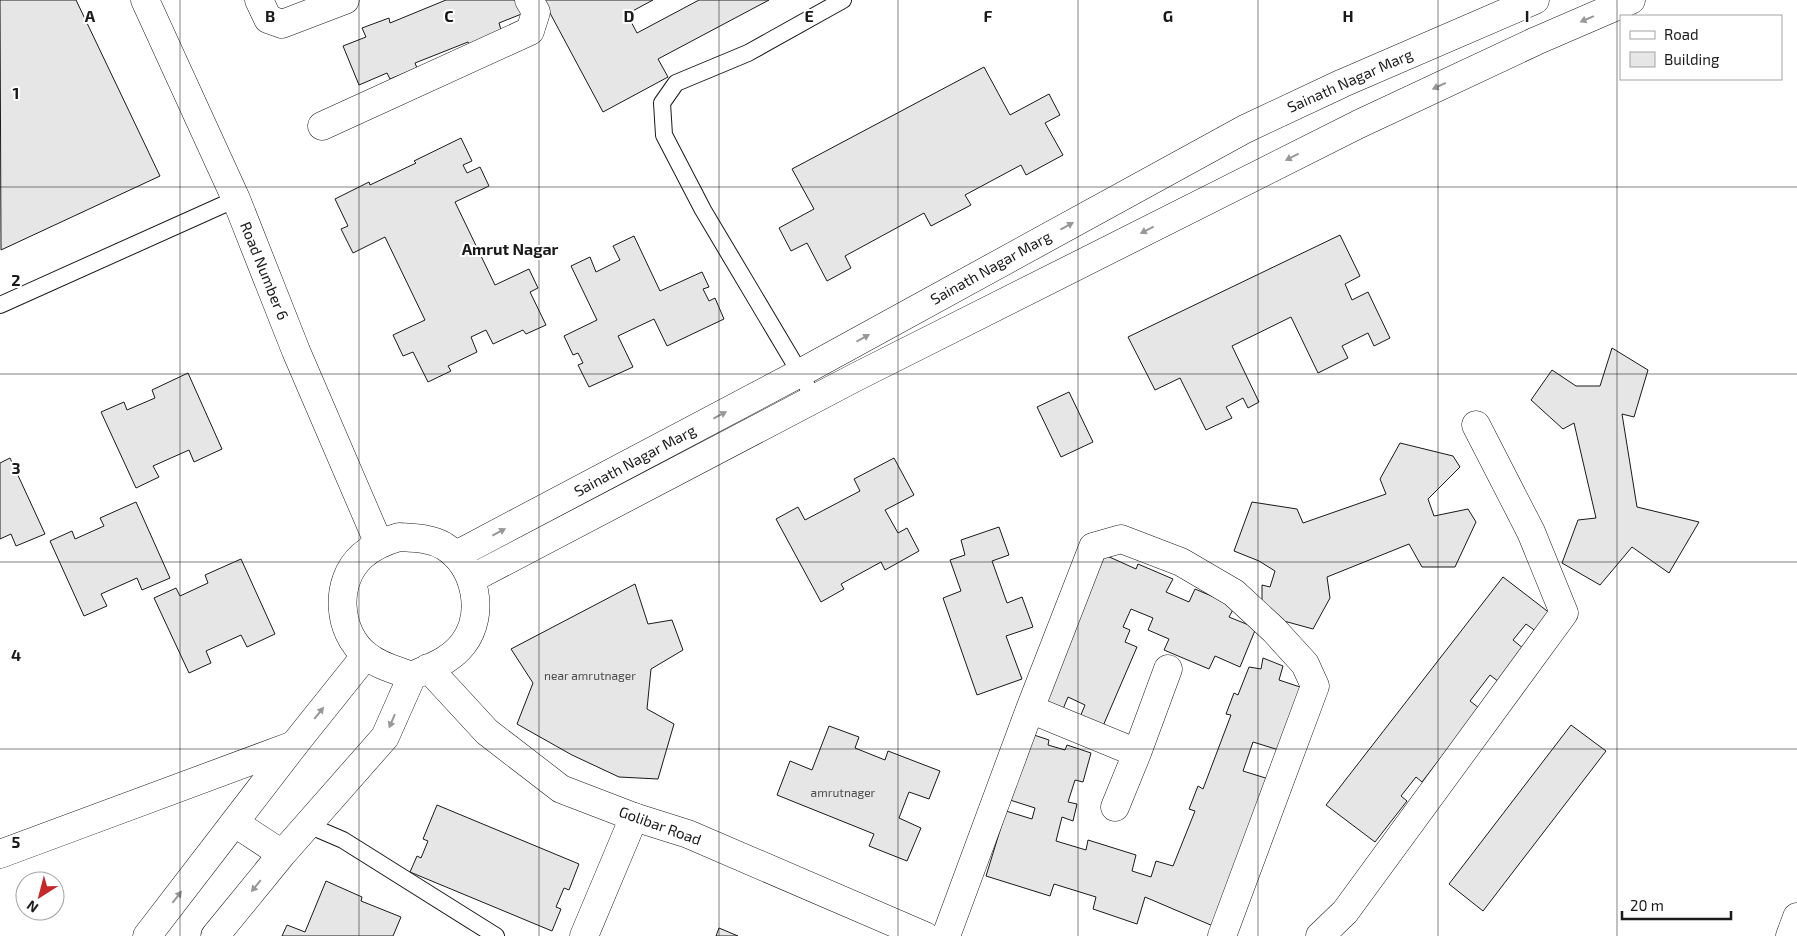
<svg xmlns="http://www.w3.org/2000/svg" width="1797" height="936" viewBox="0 0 1797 936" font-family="'Exo 2',sans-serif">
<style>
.building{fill:#e6e6e6;stroke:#1a1a1a}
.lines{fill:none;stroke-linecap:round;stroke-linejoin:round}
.lane-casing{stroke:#1a1a1a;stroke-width:18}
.street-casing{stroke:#1a1a1a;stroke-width:29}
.secondary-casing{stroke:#1a1a1a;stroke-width:29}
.lane{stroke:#fff;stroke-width:16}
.street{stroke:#fff;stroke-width:28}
.secondary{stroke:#fff;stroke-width:28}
.oneway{fill:#989898}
.grid{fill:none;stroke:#1a1a1a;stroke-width:1;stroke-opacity:0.55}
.labels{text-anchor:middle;stroke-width:4;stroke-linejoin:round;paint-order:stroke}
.number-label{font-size:12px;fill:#4d4d4d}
.street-label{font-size:15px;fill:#1a1a1a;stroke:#fff}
.neighbourhood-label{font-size:16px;font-weight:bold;fill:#1a1a1a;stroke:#fff}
.grid-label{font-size:16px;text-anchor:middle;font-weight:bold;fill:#1a1a1a;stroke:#fff;stroke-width:4;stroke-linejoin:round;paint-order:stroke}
</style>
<rect width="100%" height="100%" fill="#fff"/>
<path class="building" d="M 0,0 L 76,0 L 160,176 L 1,250 Z
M 446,0 L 519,0 L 524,13 L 499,23 L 502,33 L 470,46 L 468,42 L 415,63 L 417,68 L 390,79 L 387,73 L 359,85 L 343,46 L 366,37 L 362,28 L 389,18 L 390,23 Z
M 543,0 L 653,0 L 627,14 L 637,33 L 699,0 L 769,0 L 658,59 L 668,77 L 603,112 Z
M 984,67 L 1010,115 L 1049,94 L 1060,115 L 1045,123 L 1063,155 L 1026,175 L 1021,165 L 965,195 L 971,205 L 931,226 L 924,213 L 845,256 L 851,268 L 827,281 L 807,243 L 791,251 L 779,228 L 814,209 L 792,169 Z
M 461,138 L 472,161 L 463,165 L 467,173 L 480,167 L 489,186 L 455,202 L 495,285 L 529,269 L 538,288 L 530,292 L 546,325 L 526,334 L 523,330 L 493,344 L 486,330 L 471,337 L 477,352 L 448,366 L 451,371 L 428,382 L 413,352 L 403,356 L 393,335 L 425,320 L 385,237 L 353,253 L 341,229 L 348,226 L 335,199 L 369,182 L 370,185 L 416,163 L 414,161 Z
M 1340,235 L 1360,276 L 1345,284 L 1352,300 L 1368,292 L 1390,338 L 1374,346 L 1368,333 L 1342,346 L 1348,358 L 1318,373 L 1291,317 L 1232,346 L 1259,402 L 1248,408 L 1243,398 L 1226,407 L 1232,418 L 1206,430 L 1180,378 L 1155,390 L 1128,337 Z
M 634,236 L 660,291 L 702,272 L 709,287 L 703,289 L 709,301 L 715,298 L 724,319 L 667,346 L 654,319 L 618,336 L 633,367 L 589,387 L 578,365 L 583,363 L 578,353 L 573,355 L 564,336 L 597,320 L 571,266 L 590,257 L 596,272 L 620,260 L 613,246 Z
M 1612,348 L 1648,370 L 1634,417 L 1622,414 L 1637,507 L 1699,522 L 1669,573 L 1632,547 L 1600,585 L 1562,563 L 1578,520 L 1596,518 L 1574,423 L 1563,429 L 1531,400 L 1552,370 L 1576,386 L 1600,386 Z
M 188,373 L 222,449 L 194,462 L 189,450 L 153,466 L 159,477 L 136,488 L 101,412 L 124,402 L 127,410 L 155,398 L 152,390 Z
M 1069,392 L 1093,442 L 1061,457 L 1037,407 Z
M 1400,443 L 1453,456 L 1460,467 L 1428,499 L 1434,516 L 1468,509 L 1476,522 L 1455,567 L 1422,567 L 1409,544 L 1327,577 L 1330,598 L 1313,629 L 1262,615 L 1262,585 L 1270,587 L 1275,571 L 1259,561 L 1234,551 L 1252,502 L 1297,509 L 1303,523 L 1386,494 L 1380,479 Z
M 10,458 L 45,534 L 16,546 L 11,534 L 0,539 L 0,463 Z
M 894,458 L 914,495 L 885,510 L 898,533 L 907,528 L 919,551 L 885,570 L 881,562 L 841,584 L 844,589 L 821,602 L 776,519 L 798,507 L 805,520 L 860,491 L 854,479 Z
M 136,502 L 170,578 L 142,590 L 137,578 L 101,594 L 107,606 L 84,616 L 50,541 L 72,531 L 75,539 L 104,526 L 100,518 Z
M 999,527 L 1009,555 L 992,561 L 1007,603 L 1022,597 L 1033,627 L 1006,636 L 1022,679 L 977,695 L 943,598 L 961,591 L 950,560 L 965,555 L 961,540 Z
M 1105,555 L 1136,569 L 1138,564 L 1173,579 L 1166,592 L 1189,602 L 1195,589 L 1235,606 L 1229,617 L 1256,628 L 1240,667 L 1215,656 L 1209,669 L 1164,650 L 1169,639 L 1148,630 L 1153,618 L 1131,609 L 1123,627 L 1130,630 L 1125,642 L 1137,647 L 1103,726 L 1080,717 L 1085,705 L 1068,697 L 1063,709 L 1043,701 Z
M 241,559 L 275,634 L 247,647 L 241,635 L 206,651 L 211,663 L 189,673 L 154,598 L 176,588 L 180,596 L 208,583 L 205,575 Z
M 1503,577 L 1551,614 L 1537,632 L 1526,624 L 1513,640 L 1524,649 L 1499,682 L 1490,675 L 1470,701 L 1479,708 L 1422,782 L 1416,777 L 1401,796 L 1407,801 L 1375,842 L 1326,805 Z
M 635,584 L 648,624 L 672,620 L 683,650 L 651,669 L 647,709 L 674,724 L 658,779 L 619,777 L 572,755 L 517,724 L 533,683 L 511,649 Z
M 1263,658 L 1283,666 L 1279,680 L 1303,688 L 1282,751 L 1253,742 L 1243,771 L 1272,780 L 1213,926 L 1145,897 L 1137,924 L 1093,909 L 1096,897 L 1054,884 L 1050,896 L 986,876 L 1006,811 L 1032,819 L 1035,808 L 1010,800 L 1031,734 L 1049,740 L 1048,745 L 1065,750 L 1067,745 L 1091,753 L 1083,782 L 1075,780 L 1068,802 L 1077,804 L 1073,821 L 1062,817 L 1056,841 L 1086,850 L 1088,840 L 1136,855 L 1132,871 L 1151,877 L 1156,861 L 1173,866 L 1195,811 L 1189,809 L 1198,786 L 1203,789 L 1231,715 L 1226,714 L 1234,693 L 1238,695 L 1249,667 L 1261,669 Z
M 1571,725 L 1606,751 L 1483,911 L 1449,884 Z
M 829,726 L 859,737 L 855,748 L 885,760 L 888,751 L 940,771 L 929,799 L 909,792 L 899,818 L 921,828 L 907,861 L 869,846 L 874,834 L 777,795 L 790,761 L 812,770 Z
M 437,805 L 579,864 L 569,890 L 564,888 L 556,907 L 561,909 L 552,931 L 410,872 L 417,856 L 421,858 L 428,841 L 423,839 Z
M 326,881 L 362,897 L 361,901 L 401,917 L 393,936 L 282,936 L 287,925 L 305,932 Z
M 719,928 L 738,936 L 716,936 Z"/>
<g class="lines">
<g class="lane-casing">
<path id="lane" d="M 0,305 L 236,199
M 814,399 L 800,373 L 703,210 L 664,135 L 662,103 L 676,83 L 748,53 L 843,0
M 308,825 L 343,840 L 496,936"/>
</g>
<g class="street-casing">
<path id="street" d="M 259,0 L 268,19 L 282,24 L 345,0
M 322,126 L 530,31 L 536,12 L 529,0
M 456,555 L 800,373 L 1245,129 L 1343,83 L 1535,0
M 471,579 L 856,377 L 1359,124 L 1536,41 L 1631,0
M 1030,709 L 1137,753 L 1115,807
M 1137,753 L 1168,669
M 0,854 L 294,745
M 584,936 L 634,817
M 946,936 L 1030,709 L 1093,547 L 1121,539 L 1181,562 L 1234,593 L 1274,630 L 1305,664 L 1315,686 L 1222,936
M 1320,936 L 1345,912 L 1564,613 L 1531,532 L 1476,425
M 1790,936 L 1797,917"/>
</g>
<g class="secondary-casing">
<path id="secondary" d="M 145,0 L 236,199 L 296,351 L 379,544
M 399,537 C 415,538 430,538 444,546 C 476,566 486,614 463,644 C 450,661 431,667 412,676 C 396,670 379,666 366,655 C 337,632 334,581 362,556 C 373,546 385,541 399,537 Z
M 428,668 L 487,732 L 561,789 L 634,817 L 688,834 L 925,936
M 235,823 L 282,854
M 147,936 L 294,745 L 366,655
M 215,936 L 282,854 L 385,737 L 412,676"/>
</g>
<use href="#lane" class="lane"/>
<use href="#street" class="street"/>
<use href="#secondary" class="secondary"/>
</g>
<defs><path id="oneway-solid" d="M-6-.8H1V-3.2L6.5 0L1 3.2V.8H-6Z" transform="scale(1.25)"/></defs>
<g class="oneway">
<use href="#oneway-solid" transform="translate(1587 19) rotate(157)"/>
<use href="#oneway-solid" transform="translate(1439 86) rotate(155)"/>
<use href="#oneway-solid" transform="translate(1292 157) rotate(153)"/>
<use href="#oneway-solid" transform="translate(1067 226) rotate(-29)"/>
<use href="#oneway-solid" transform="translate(1147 230) rotate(153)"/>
<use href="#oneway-solid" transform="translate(863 338) rotate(-29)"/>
<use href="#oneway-solid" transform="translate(720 415) rotate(-28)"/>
<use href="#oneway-solid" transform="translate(499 532) rotate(-28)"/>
<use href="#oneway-solid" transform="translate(319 713) rotate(-51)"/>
<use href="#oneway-solid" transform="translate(392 721) rotate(113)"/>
<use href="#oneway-solid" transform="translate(256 886) rotate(129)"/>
<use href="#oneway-solid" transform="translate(177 897) rotate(-52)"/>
</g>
<path class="grid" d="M 180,0 L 180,936M 359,0 L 359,936M 539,0 L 539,936M 719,0 L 719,936M 898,0 L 898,936M 1078,0 L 1078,936M 1258,0 L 1258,936M 1438,0 L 1438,936M 1617,0 L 1617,936M 0,187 L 1797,187M 0,374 L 1797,374M 0,562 L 1797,562M 0,749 L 1797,749"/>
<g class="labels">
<g class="number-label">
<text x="590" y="680">near amrutnager</text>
<text x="843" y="797">amrutnager</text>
</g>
<g class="street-label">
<text transform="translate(1350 81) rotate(-24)" y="5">Sainath Nagar Marg</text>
<text transform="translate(991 268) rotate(-29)" y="5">Sainath Nagar Marg</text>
<text transform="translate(264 271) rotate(68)" y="5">Road Number 6</text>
<text transform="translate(635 461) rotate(-28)" y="5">Sainath Nagar Marg</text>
<text transform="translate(660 826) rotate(20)" y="5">Golibar Road</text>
</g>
<g class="neighbourhood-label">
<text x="510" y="255">Amrut Nagar</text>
</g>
</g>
<g class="grid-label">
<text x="90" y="22">A</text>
<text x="270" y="22">B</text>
<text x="449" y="22">C</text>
<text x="629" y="22">D</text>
<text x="809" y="22">E</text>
<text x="988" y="22">F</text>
<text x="1168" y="22">G</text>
<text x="1348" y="22">H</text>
<text x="1527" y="22">I</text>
<text x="16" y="99">1</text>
<text x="16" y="286">2</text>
<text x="16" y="474">3</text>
<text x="16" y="661">4</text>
<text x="16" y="848">5</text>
</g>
<rect x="1620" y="15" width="162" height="65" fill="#ffffff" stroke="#a3a3a3"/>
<rect x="1630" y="31" width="25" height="8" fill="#ffffff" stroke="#a3a3a3"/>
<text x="1664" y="40" font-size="15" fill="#1a1a1a">Road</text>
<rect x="1630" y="52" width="25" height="15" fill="#e6e6e6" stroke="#a3a3a3"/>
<text x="1664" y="65" font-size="15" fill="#1a1a1a">Building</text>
<g transform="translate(40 896) rotate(216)"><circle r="24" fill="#ffffff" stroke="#a3a3a3"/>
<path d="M0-4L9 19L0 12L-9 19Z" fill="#c62828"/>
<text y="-8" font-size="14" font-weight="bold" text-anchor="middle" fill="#1a1a1a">N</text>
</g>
<path d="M1622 911v8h109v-8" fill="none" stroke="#1a1a1a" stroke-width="2.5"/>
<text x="1630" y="911" font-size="15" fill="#1a1a1a" stroke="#ffffff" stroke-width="4" paint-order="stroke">20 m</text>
</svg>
